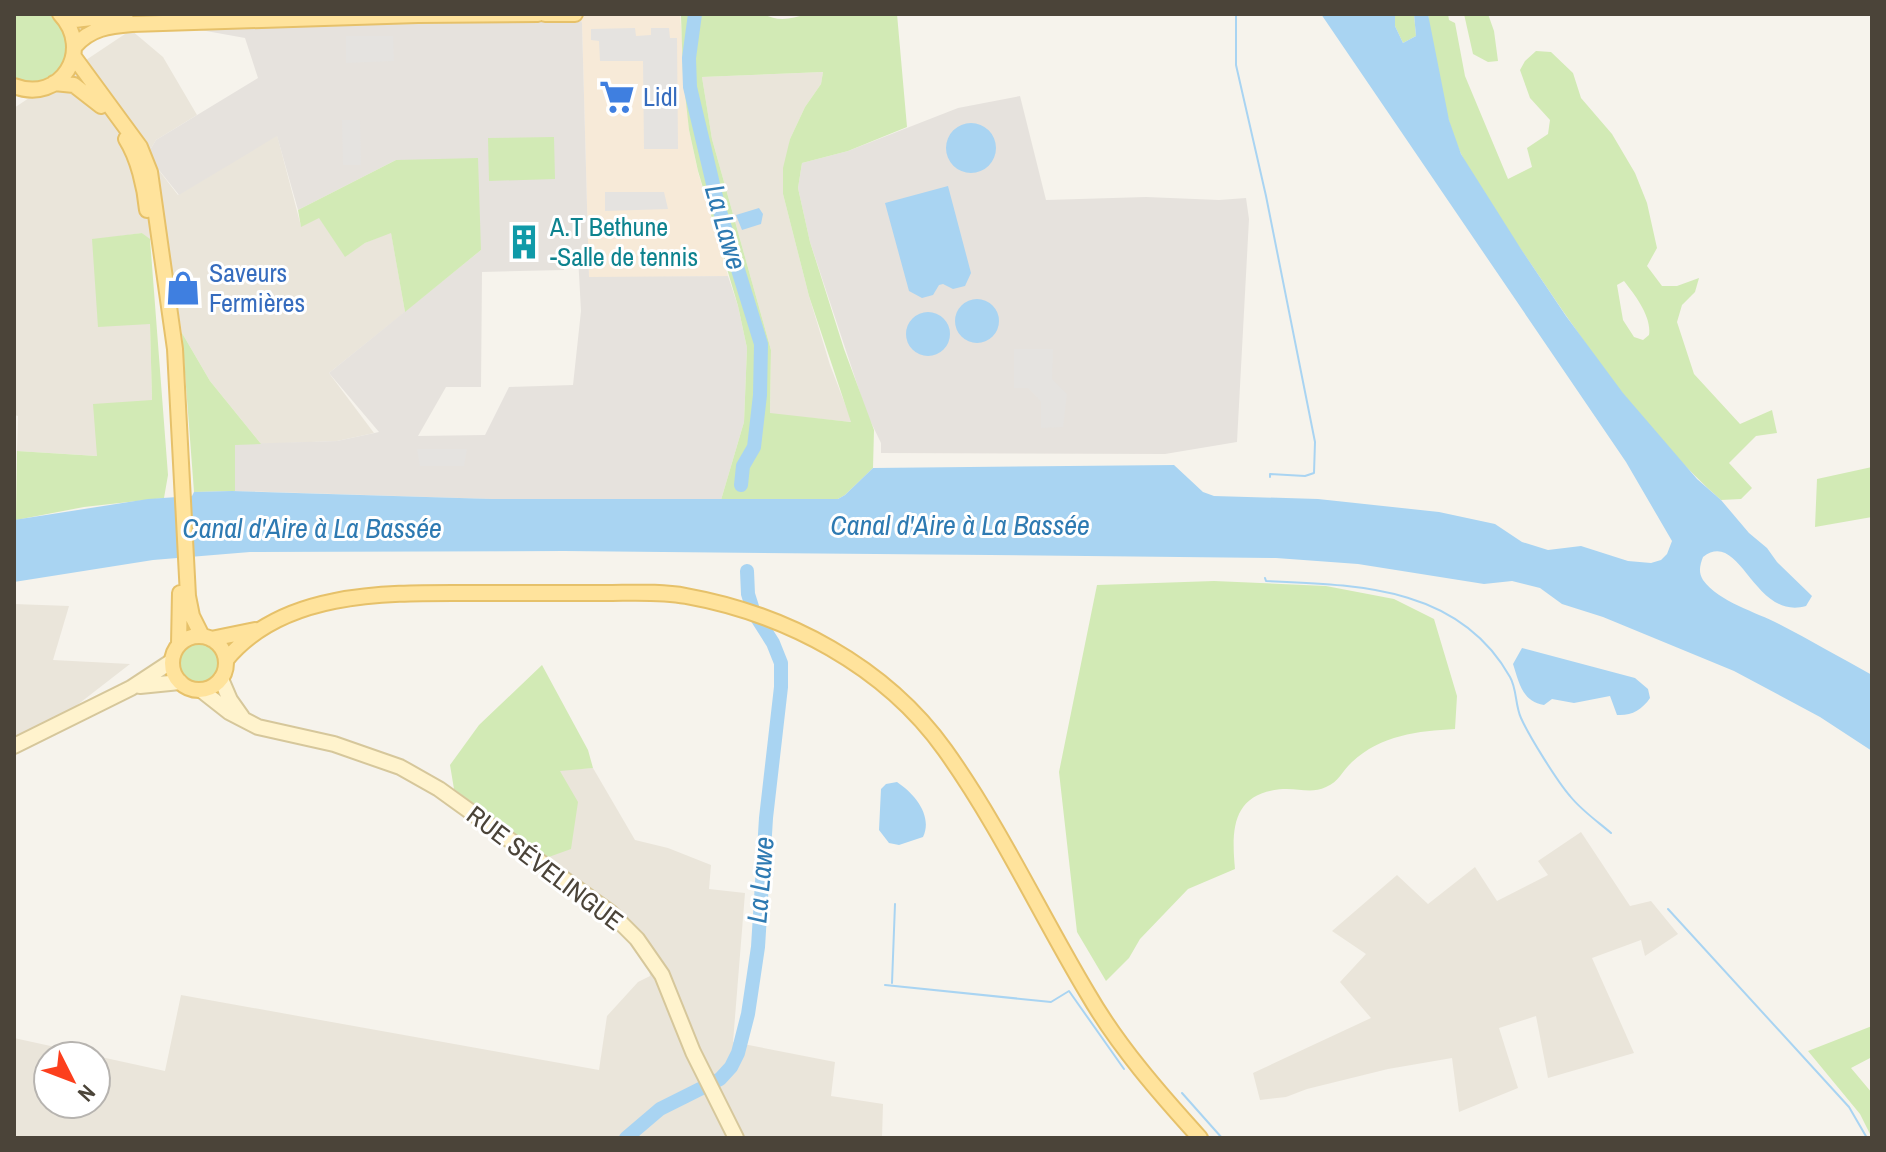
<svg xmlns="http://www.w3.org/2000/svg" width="1886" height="1152" viewBox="0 0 1886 1152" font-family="'Archivo Narrow',sans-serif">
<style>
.residential{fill:#eae5da;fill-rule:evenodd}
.commercial{fill:#f7ead8}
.industrial{fill:#e6e2dd;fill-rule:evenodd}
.green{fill:#d2eab5;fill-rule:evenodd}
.parking{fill:#e5e3e0}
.water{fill:#a9d4f2}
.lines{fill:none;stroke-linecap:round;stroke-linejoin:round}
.stream{stroke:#a9d4f2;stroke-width:2}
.river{stroke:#a9d4f2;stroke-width:14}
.secondary-casing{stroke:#d6c79b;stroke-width:18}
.primary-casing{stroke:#e6c16a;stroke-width:18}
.secondary{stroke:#fff3cd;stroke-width:14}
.primary{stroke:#ffe39c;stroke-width:14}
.labels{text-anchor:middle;stroke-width:6;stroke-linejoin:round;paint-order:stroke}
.shop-label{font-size:26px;fill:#366cbe;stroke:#fff;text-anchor:start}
.culture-label{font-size:26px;fill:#0d838f;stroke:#fff;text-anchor:start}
.street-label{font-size:26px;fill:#4b4439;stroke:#fff}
.water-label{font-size:28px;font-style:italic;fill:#2e7ab2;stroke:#fff}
</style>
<rect width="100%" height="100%" fill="#f6f3ec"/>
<path class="residential" d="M 131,30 L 163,57 L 197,115 L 156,140 L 147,155 L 178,195 L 277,135 L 301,226 L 319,217 L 345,256 L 365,243 L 391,232 L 405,312 L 329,373 L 374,433 L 337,441 L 261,444 L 210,381 L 182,333 L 168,255 L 142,233 L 92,240 L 150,323 L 152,401 L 98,456 L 17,451 L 18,416 L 14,415 L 14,108 Z
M 823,72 L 821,84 L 805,107 L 790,139 L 783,194 L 809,296 L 830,365 L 852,422 L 770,414 L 771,350 L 712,139 L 702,77 Z
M 14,604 L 69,606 L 53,660 L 130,664 L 14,754 Z
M 593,768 L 635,840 L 668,848 L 711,865 L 709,889 L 745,893 L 733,1042 L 835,1062 L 831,1096 L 883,1104 L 882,1138 L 14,1138 L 14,1038 L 165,1071 L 181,995 L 599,1070 L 607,1016 L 638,982 L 650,976 L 645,937 L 546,858 L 560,770 ZM 48,1056 L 96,1056 L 96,1104 L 48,1104 Z
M 1581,832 L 1630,906 L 1651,901 L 1678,934 L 1645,956 L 1641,940 L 1592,958 L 1634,1053 L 1548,1078 L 1536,1016 L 1499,1028 L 1518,1088 L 1459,1112 L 1452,1058 L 1388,1069 L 1307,1089 L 1286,1097 L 1260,1100 L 1253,1073 L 1371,1018 L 1340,982 L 1366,954 L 1332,931 L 1397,875 L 1428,904 L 1475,867 L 1497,901 L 1548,875 L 1538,861 Z"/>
<path class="commercial" d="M 579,14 L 680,14 L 689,130 L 698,172 L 728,276 L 589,278 L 582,23 Z"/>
<path class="industrial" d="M 68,14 L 579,14 L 582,23 L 589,277 L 728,276 L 738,306 L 747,348 L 744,422 L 721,500 L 492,499 L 235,491 L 235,444 L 337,441 L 379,432 L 329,373 L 481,250 L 396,160 L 298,210 L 277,136 L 179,195 L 147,155 L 156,140 L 258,78 L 245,38 L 134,18 L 78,29 ZM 563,256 L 578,256 L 581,311 L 573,385 L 509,387 L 485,435 L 418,436 L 446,387 L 481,387 L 482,272 L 564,270 Z
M 1020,96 L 1046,200 L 1146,197 L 1219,200 L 1246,198 L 1249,219 L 1237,442 L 1165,454 L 881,453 L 881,443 L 867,414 L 810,242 L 798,188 L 802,163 L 848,151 L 958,108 Z"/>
<path class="green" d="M 15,14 C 26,14 43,11 53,15 C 59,18 62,24 64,29 C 67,39 71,50 66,60 C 56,78 31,91 14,76 Z
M 687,14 L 764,14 C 777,22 792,19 806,14 L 897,14 L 907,127 L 848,151 L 802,163 L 798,188 L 810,242 L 844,349 L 874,430 L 873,468 L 845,495 L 838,499 L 721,500 L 744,422 L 747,348 L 738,306 L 698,171 L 689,130 L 683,75 L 681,16 ZM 823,72 L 821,84 L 805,107 L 790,139 L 783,168 L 783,194 L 809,296 L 851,422 L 770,413 L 771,350 L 712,139 L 702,77 Z
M 1395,14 L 1414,14 L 1416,36 L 1403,43 L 1395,26 Z
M 1428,14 L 1448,14 L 1449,20 L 1455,23 L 1465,76 L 1508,179 L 1532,167 L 1527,148 L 1548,134 L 1550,120 L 1530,98 L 1520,70 L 1525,61 L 1536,51 L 1551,52 L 1573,73 L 1581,98 L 1612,134 L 1635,173 L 1647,203 L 1657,248 L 1647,266 L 1662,286 L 1677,286 L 1699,278 L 1695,292 L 1682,305 L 1677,322 L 1694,374 L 1740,424 L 1772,410 L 1777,433 L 1756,436 L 1729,463 L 1752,488 L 1741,499 L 1721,500 C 1646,434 1587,347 1531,264 C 1507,229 1481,194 1462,156 C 1445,120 1432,54 1428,14 ZM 1624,281 C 1635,295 1652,317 1649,335 L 1643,340 L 1634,337 L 1623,320 L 1617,285 Z
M 1464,14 L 1488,14 L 1494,31 L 1498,61 L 1488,62 L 1473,54 Z
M 554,137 L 555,179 L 489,181 L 488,138 Z
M 478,158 L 481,250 L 405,312 L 391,233 L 365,243 L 345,257 L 319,218 L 301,227 L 298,210 L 396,160 Z
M 142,233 L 150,239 L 168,475 L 164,498 L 84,507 L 16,520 L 17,451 L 97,456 L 93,404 L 152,400 L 150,324 L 98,327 L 92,239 Z
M 182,333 L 210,381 L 261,444 L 235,445 L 235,491 L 194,492 Z
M 1872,467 L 1872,517 L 1815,527 L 1817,479 Z
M 1214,581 L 1326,586 L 1394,599 L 1434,619 L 1457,696 L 1455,729 C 1418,731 1381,735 1352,762 C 1342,771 1339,782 1326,787 C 1311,794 1299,788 1283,789 C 1233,793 1231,827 1235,869 L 1188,889 L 1140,939 L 1129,958 L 1106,981 L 1077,932 L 1059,772 L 1097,585 Z
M179 663a20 20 0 1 1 40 0a20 20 0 1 1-40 0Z
M 542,665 L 588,750 L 593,768 L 560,771 L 578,802 L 571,849 L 546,858 L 454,789 L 450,765 L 479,725 Z
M 1872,1026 L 1872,1057 L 1851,1068 L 1872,1093 L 1872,1138 L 1860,1114 L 1808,1051 Z"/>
<path class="parking" d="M 635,28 L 636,36 L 651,35 L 651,28 L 669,28 L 670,38 L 677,38 L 678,149 L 644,149 L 643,61 L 600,61 L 599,41 L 591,40 L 591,29 Z
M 346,36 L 393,36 L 394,61 L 346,63 Z
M 342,120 L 360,120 L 361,165 L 343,165 Z
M 605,192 L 664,192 L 668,209 L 605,211 Z
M 1014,349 L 1053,349 L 1052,379 L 1067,394 L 1063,427 L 1041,428 L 1041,402 L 1037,397 L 1028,388 L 1014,388 Z
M 467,449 L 464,466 L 420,466 L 417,449 Z"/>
<path class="water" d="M 1321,14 L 1395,14 L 1395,26 L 1403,43 L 1416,36 L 1414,14 L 1428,14 L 1449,120 L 1461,154 L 1521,249 L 1566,316 L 1623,393 L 1697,479 L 1721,500 L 1749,533 L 1767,548 L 1777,562 L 1812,596 L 1806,606 C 1753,621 1741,528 1703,557 C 1700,565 1698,572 1703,580 C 1719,602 1756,612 1779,624 C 1810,640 1841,658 1872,675 L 1872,751 L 1820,717 L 1734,671 L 1603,617 L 1562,604 L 1540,588 L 1512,581 L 1484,584 L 1358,564 L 1276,558 L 1087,556 L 564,551 L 250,552 L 153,560 L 14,582 L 14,520 L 148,499 L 192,496 L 194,492 L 232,491 L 492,499 L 838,499 L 845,495 L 873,468 L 1174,465 L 1203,492 L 1214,496 L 1318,499 L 1439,512 L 1495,524 L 1522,542 L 1548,550 L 1581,546 L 1628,561 L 1651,563 L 1661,560 L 1667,554 L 1672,541 L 1626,462 Z
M946 148a25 25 0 1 1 50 0a25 25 0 1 1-50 0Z
M 948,186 L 971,273 L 965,286 L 953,289 L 943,284 L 939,285 L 933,295 L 922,298 L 909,291 L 885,203 Z
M 759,208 L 763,214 L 761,224 L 742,230 L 736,215 Z
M955 321a22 22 0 1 1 44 0a22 22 0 1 1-44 0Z
M906 334a22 22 0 1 1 44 0a22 22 0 1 1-44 0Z
M 1522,648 L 1635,678 L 1648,689 L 1650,698 C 1642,710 1631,716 1617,715 L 1610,696 L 1574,703 L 1552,699 L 1544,705 C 1522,702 1519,682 1513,664 Z
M 897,782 C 915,794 933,816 923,837 L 899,845 L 889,843 L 879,830 L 881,789 L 886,784 Z"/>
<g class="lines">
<path class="stream" d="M 1236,14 L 1236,65 L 1266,196 L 1315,442 L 1314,473 L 1305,476 L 1270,474 L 1270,477
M 1265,578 L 1266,581 C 1357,585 1459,586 1510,677 C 1517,689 1515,705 1521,718 C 1529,736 1557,781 1570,796 C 1581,810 1597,821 1611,833
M 1668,909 L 1849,1107 L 1867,1138
M 892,983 L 895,904
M 885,985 L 1051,1002 L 1069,991 L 1124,1069
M 1182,1093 L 1222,1138"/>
<path class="river" d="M 695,14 L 689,58 L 690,87 L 718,205 L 761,344 L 760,395 L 754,447 L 743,466 L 741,485
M 626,1138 L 660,1109 L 720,1079 L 731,1067 L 738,1053 L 748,1014 L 758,947 L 766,818 L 781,687 L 781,663 L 773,643 L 754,613 L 748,594 L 747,571"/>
<g class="secondary-casing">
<path id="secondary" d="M 221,679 L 230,700 L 242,717
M 140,686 L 180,682
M 201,690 L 229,712 L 258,727 L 334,744 L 400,767 L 439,789 L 611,913 L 637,939 L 662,975 L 693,1052 L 736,1138
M 14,746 L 131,688 L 172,661"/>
</g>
<g class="primary-casing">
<path id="primary" d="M 545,14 L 575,14
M 66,21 L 126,14
M 75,46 C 91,28 109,26 132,24 L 418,15 L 538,14
M 74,57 L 140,147 L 150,172 L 175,349 L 188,596 L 192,616 L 202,636
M 54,83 L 74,85 L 101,106
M 14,86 C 61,104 94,50 60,14
M 126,139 C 138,158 145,187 147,210
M172 663a27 27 0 1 1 54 0a27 27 0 1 1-54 0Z
M 211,639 L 255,630
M 179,644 L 180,593
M 226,660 C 285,588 394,593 479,593 C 521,593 563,593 605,593 C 631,593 660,591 686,596 C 786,614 885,666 945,750 C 1000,827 1040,914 1088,994 C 1118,1046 1160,1094 1200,1138"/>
</g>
<use href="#secondary" class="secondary"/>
<use href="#primary" class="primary"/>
</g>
<defs>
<g id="supermarket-bare" transform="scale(2.76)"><path d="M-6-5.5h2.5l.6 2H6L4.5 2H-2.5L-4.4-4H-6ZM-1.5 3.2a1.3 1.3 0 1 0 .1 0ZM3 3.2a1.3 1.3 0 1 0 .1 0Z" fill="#3f7fe0" stroke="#fff" stroke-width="2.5" paint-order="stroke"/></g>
<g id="building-bare" transform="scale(2.76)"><path d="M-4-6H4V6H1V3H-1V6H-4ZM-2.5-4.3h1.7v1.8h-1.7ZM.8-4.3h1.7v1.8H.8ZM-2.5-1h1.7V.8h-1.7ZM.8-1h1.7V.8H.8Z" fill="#0f9aa8" stroke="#fff" stroke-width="2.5" paint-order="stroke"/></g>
<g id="shop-bare" transform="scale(2.76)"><path d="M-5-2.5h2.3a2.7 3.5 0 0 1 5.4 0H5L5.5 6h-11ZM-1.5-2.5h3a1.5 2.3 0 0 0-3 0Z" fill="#3f7fe0" stroke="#fff" stroke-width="2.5" paint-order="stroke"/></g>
</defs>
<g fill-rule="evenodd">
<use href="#supermarket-bare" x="617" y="97"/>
<use href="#building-bare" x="524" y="242"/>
<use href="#shop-bare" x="183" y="288"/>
</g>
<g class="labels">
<g class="shop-label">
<text x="643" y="106">Lidl</text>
<text x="209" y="282">Saveurs<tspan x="209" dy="30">Fermières</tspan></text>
</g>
<g class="culture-label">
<text x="550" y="236">A.T Bethune<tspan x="550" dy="30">-Salle de tennis</tspan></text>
</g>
<g class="street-label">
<text transform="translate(545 868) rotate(37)" y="9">RUE SÉVELINGUE</text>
</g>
<g class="water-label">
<text transform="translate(726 227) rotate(74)" y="10">La Lawe</text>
<text x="960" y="535">Canal d'Aire à La Bassée</text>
<text x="312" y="538">Canal d'Aire à La Bassée</text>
<text transform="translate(760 880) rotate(-85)" y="10">La Lawe</text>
</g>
</g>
<rect width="1886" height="1152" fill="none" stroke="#4b4439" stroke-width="32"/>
<g transform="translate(72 1080) rotate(132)"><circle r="38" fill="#ffffff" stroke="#b7b4b0" stroke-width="2"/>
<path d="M0-6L14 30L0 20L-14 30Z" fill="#fc3f1d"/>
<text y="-12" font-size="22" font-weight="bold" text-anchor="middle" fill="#4b4439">N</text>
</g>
</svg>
